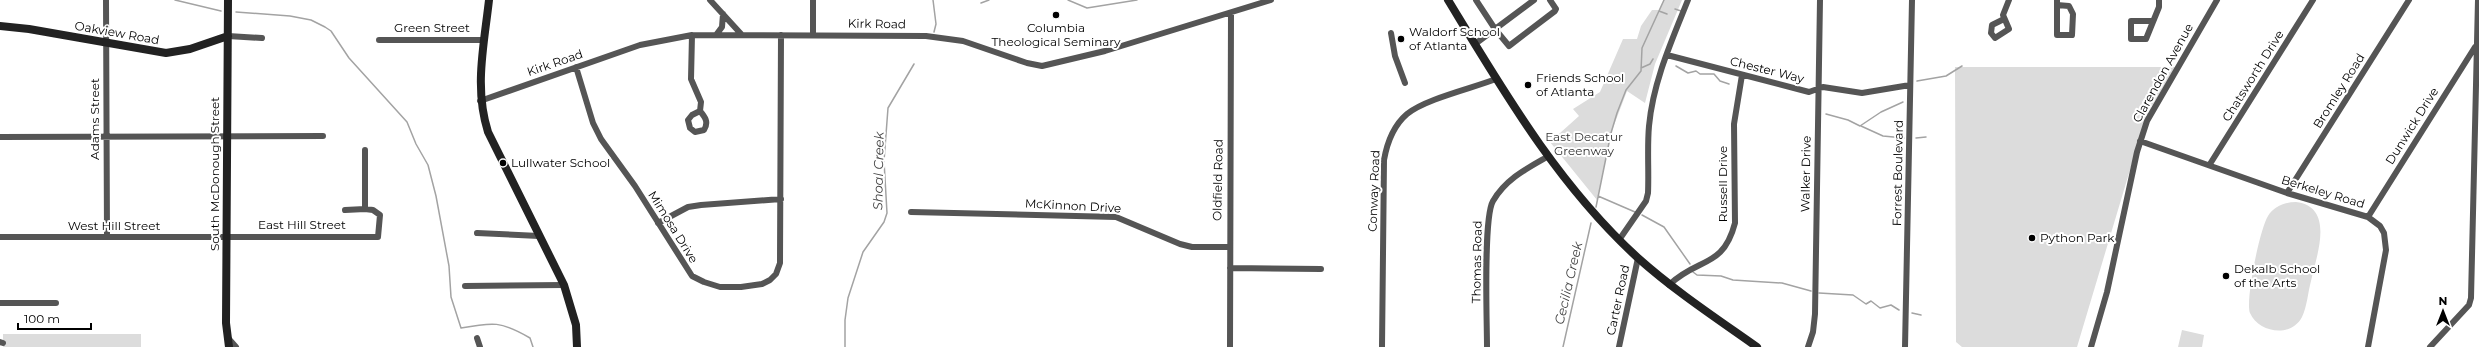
<svg xmlns="http://www.w3.org/2000/svg" width="2479" height="347" viewBox="0 0 2479 347" font-family="Montserrat,sans-serif">
<style>
.green{fill:#dcdcdc}
.lines{fill:none;stroke-linecap:round;stroke-linejoin:round}
.stream{stroke:#a3a3a3;stroke-width:1.5}
.street{stroke:#555;stroke-width:6}
.secondary{stroke:#222;stroke-width:8}
.poi-dot{fill:#000;stroke:#fff;stroke-width:1.5}
.labels{text-anchor:middle;stroke-width:4;stroke-linejoin:round;paint-order:stroke}
.street-label{font-size:12px;fill:#000;stroke:#fff}
.poi-label{font-size:12px;fill:#000;stroke:#fff;text-anchor:start}
.park-label{font-size:12px;fill:#333;stroke:#fff}
.water-label{font-size:13px;font-style:italic;fill:#444;stroke:#fff}
</style>
<rect width="100%" height="100%" fill="#fff"/>
<path class="green" d="M 1664,0 L 1682,0 L 1655,64 L 1645,103 L 1627,91 L 1611,133 L 1597,200 L 1550,142 L 1579,116 L 1573,109 L 1600,92 L 1623,39 L 1637,39 L 1641,26 L 1652,10 L 1659,10 Z
M 1955,67 L 2176,67 L 2150,109 L 2141,133 L 2077,347 L 1962,347 L 1956,342 Z
M 2296,202 C 2336,207 2316,257 2311,281 C 2308,292 2307,307 2302,317 C 2291,338 2259,333 2250,313 C 2245,301 2260,228 2268,216 C 2274,206 2285,202 2296,202 Z
M 2182,330 L 2204,335 L 2202,347 L 2178,347 Z
M 3,334 L 141,334 L 141,347 L 3,347 Z"/>
<g class="lines">
<path class="stream" d="M 175,0 L 221,11
M 933,0 L 936,24 L 934,32
M 1068,0 L 1087,8 L 1137,0
M 981,3 L 989,0
M 1675,9 L 1681,11
M 1659,11 L 1667,14
M 236,12 L 290,16 L 311,20 L 325,27 L 331,31 L 349,58 L 407,122 L 416,144 L 428,165 L 436,196 L 449,266 L 451,297 L 461,328 C 493,322 501,321 530,338 L 533,347
M 1676,66 L 1688,73 L 1696,71 L 1700,74 L 1714,74 L 1720,81 L 1729,84
M 1641,68 L 1650,64 L 1653,59
M 1917,81 L 1946,76 L 1962,66
M 1826,114 L 1848,120 L 1860,126 L 1881,112 L 1903,102
M 1861,126 L 1883,136 L 1904,138
M 1916,138 L 1926,137
M 1598,196 L 1635,212
M 1596,207 L 1611,133 L 1617,113 L 1626,90 L 1641,71 L 1642,48 L 1664,0
M 1642,215 L 1664,227 L 1690,264
M 1693,272 L 1697,275 L 1721,276 L 1733,280 L 1782,283 L 1811,291
M 1819,293 L 1853,295 L 1866,304 L 1871,301 L 1880,308 L 1891,305 L 1899,310
M 1912,313 L 1921,315
M 845,347 L 845,320 L 848,298 L 863,252 L 884,222 L 887,213 L 884,161 L 888,108 L 914,64
M 1563,347 L 1591,223"/>
<path class="street" d="M 106,0 L 107,237
M 710,0 L 742,35
M 813,0 L 813,35
M 1476,0 L 1495,29 L 1509,46 L 1555,11 L 1556,9 L 1550,0
M 2057,5 L 2069,6 L 2073,14 L 2072,35 L 2057,35 L 2057,0
M 2004,19 L 1992,25 L 1991,33 L 1995,38 L 2009,29 L 2003,15 L 2009,0
M 2152,21 L 2131,21 L 2131,39 L 2146,39 L 2159,7 L 2159,0
M 1391,33 L 1395,56 L 1405,83
M 692,35 L 691,79 L 701,102 L 700,111 L 692,115 L 688,120 L 690,128 L 695,132 L 704,130 C 709,122 705,117 700,111
M 716,35 L 722,27 L 723,14
M 228,36 L 262,38
M 379,40 L 484,40
M 1475,44 L 1534,0
M 1667,55 L 1809,92 L 1823,87 L 1862,93 L 1910,85
M 576,67 L 593,123 L 601,139 L 635,186 L 692,276 L 704,282 L 720,287 L 741,287 L 762,284 L 770,280 L 776,274 L 780,263 L 781,35
M 480,101 L 640,45 L 692,35 L 926,36 L 963,41 L 1027,63 L 1042,66 L 1105,51 L 1271,0
M 0,137 L 323,136
M 2140,141 L 2287,193 L 2368,217 L 2380,226 L 2384,233 L 2386,250 L 2368,347
M 2210,164 L 2313,0
M 2287,193 L 2409,0
M 345,210 L 365,209
M 911,212 L 1116,217 L 1180,244 L 1192,247 L 1229,247
M 2368,217 L 2475,47
M 658,223 L 688,207 L 701,205 L 781,199
M 477,233 L 539,236
M 0,237 L 378,237 L 380,215 L 373,210 L 365,209 L 365,150
M 1619,240 L 1646,201 L 1648,193 C 1649,171 1647,148 1649,126 C 1653,82 1672,40 1688,0
M 1230,268 L 1321,269
M 1669,285 C 1698,257 1723,269 1735,223 L 1734,124 L 1742,75
M 465,286 L 564,285
M 0,303 L 56,303
M 228,338 L 236,347
M 477,338 L 480,347
M 0,342 L 3,343
M 1230,347 L 1231,13
M 1382,347 L 1384,160 C 1387,143 1393,126 1407,114 C 1425,99 1473,88 1496,79
M 1487,347 C 1487,321 1483,218 1493,201 C 1506,179 1526,169 1547,157
M 1619,347 L 1638,258
M 1808,347 L 1813,332 L 1815,314 L 1820,0
M 1905,347 L 1912,0
M 2091,347 L 2107,292 L 2137,152 L 2147,121 L 2217,0
M 2430,347 L 2469,305 L 2471,298 L 2478,0"/>
<path class="secondary" d="M 228,0 L 226,323 L 229,347
M 489,0 C 484,45 474,88 488,132 L 564,285 L 576,325 L 577,347
M 1448,0 C 1504,92 1558,185 1638,258 C 1675,291 1716,318 1757,347
M 0,26 L 29,29 L 166,53 L 190,49 L 228,36"/>
</g>
<g class="poi-dot">
<circle cx="1056" cy="15" r="4"/>
<circle cx="1401" cy="39" r="4"/>
<circle cx="1528" cy="85" r="4"/>
<circle cx="503" cy="163" r="4"/>
<circle cx="2032" cy="238" r="4"/>
<circle cx="2226" cy="276" r="4"/>
</g>
<g class="labels">
<g class="street-label">
<text transform="translate(877 24) rotate(1)" y="4">Kirk Road</text>
<text x="432" y="32">Green Street</text>
<text transform="translate(117 33) rotate(10)" y="4">Oakview Road</text>
<text transform="translate(555 63) rotate(-19)" y="4">Kirk Road</text>
<text transform="translate(1767 70) rotate(14)" y="4">Chester Way</text>
<text transform="translate(2163 73) rotate(-61)" y="4">Clarendon Avenue</text>
<text transform="translate(2253 76) rotate(-58)" y="4">Chatsworth Drive</text>
<text transform="translate(2339 91) rotate(-58)" y="4">Bromley Road</text>
<text transform="translate(95 119) rotate(-90)" y="4">Adams Street</text>
<text transform="translate(2412 126) rotate(-58)" y="4">Dunwick Drive</text>
<text transform="translate(1898 173) rotate(-89)" y="4">Forrest Boulevard</text>
<text transform="translate(215 174) rotate(-90)" y="4">South McDonough Street</text>
<text transform="translate(1806 174) rotate(-89)" y="4">Walker Drive</text>
<text transform="translate(1218 180) rotate(-89)" y="4">Oldfield Road</text>
<text transform="translate(1723 184) rotate(-90)" y="4">Russell Drive</text>
<text transform="translate(1374 191) rotate(-88)" y="4">Conway Road</text>
<text transform="translate(2323 192) rotate(17)" y="4">Berkeley Road</text>
<text transform="translate(1073 206) rotate(3)" y="4">McKinnon Drive</text>
<text x="302" y="229">East Hill Street</text>
<text x="114" y="230">West Hill Street</text>
<text transform="translate(673 227) rotate(58)" y="4">Mimosa Drive</text>
<text transform="translate(1477 262) rotate(-89)" y="4">Thomas Road</text>
<text transform="translate(1618 300) rotate(-78)" y="4">Carter Road</text>
</g>
<g class="poi-label">
<text x="1056" y="32" text-anchor="middle">Columbia<tspan x="1056" dy="14">Theological Seminary</tspan></text>
<text x="1409" y="36">Waldorf School<tspan x="1409" dy="14">of Atlanta</tspan></text>
<text x="1536" y="82">Friends School<tspan x="1536" dy="14">of Atlanta</tspan></text>
<text x="511" y="167">Lullwater School</text>
<text x="2040" y="242">Python Park</text>
<text x="2234" y="273">Dekalb School<tspan x="2234" dy="14">of the Arts</tspan></text>
</g>
<g class="park-label">
<text x="1584" y="141">East Decatur<tspan x="1584" dy="14">Greenway</tspan></text>
</g>
<g class="water-label">
<text transform="translate(878 171) rotate(-89)" y="5">Shoal Creek</text>
<text transform="translate(1568 283) rotate(-77)" y="5">Cecilia Creek</text>
</g>
</g>
<g transform="translate(2443 311)" stroke="#ffffff" stroke-width="3" paint-order="stroke">
<path d="M0-3L7 15L0 10L-7 15Z" fill="#000000"/>
<text y="-6" font-size="11" font-weight="bold" text-anchor="middle" fill="#000000">N</text>
</g>
<path d="M18 323v6h73v-6" fill="none" stroke="#000000" stroke-width="2"/>
<text x="24" y="323" font-size="12" fill="#000000" stroke="#ffffff" stroke-width="3" paint-order="stroke">100 m</text>
</svg>
